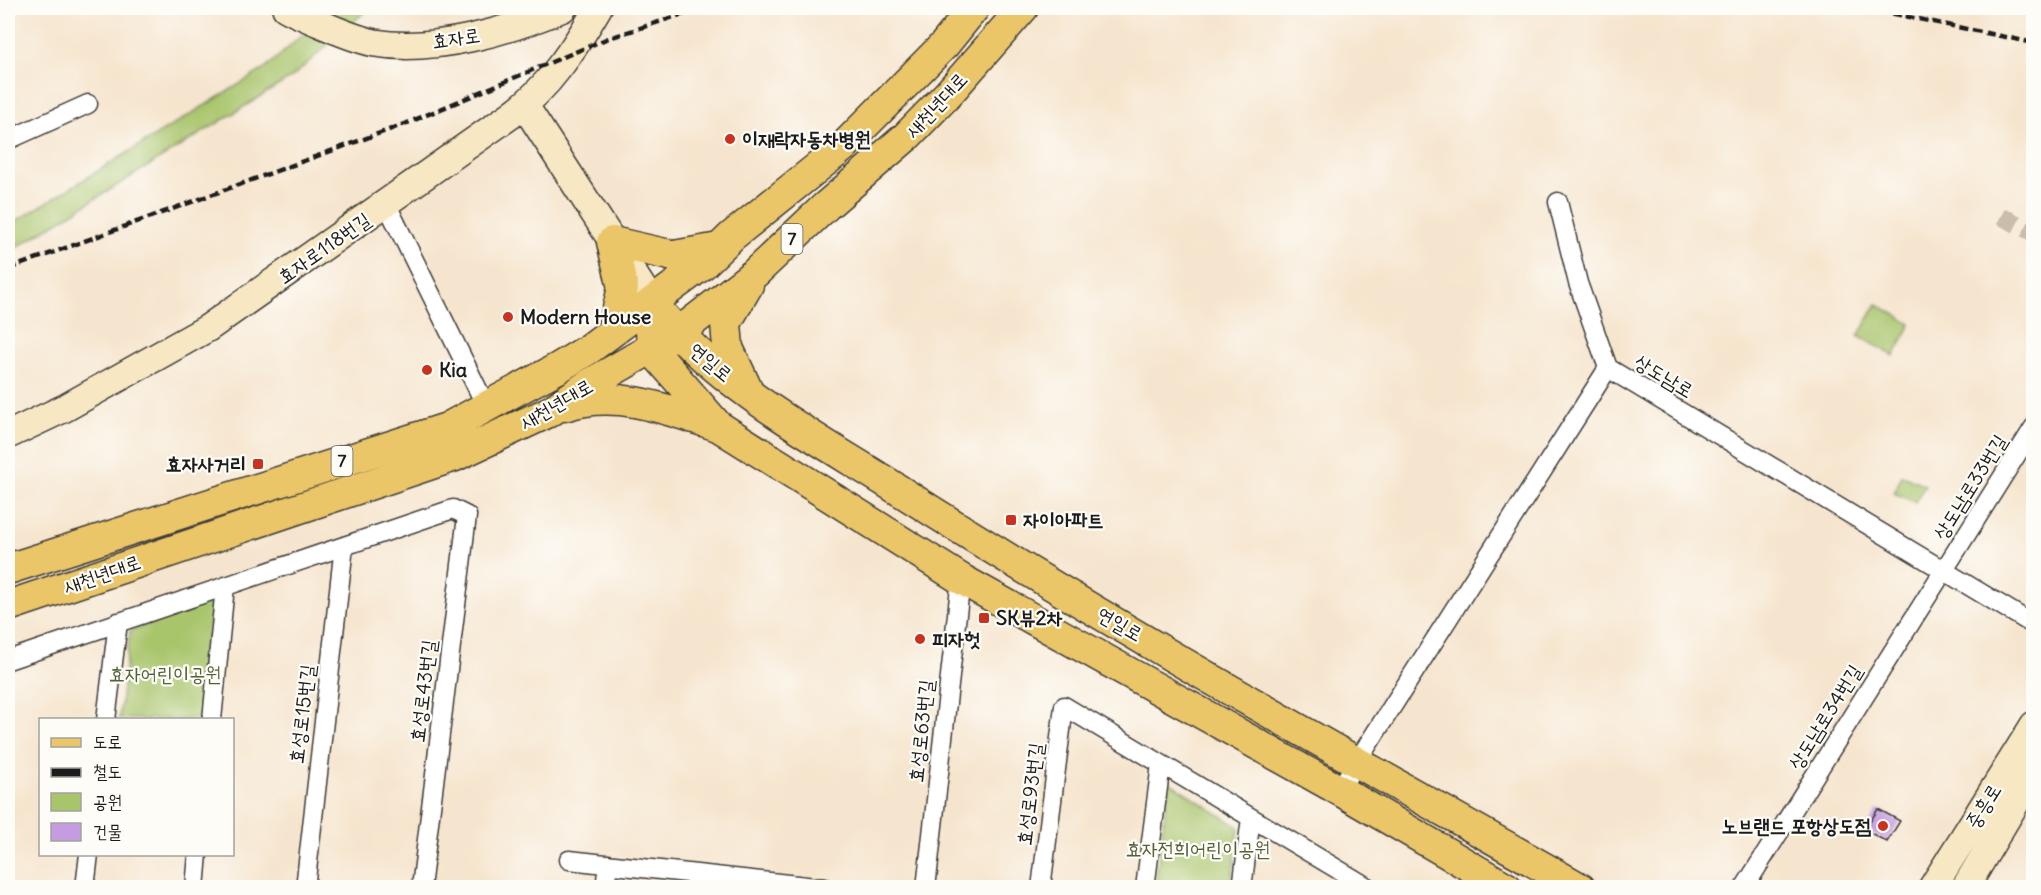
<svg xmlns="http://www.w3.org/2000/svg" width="2041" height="895" viewBox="0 0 2041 895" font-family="Delius,'Poor Story',sans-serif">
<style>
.green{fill:#a9c56c;stroke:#627044;stroke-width:1.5}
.building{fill:#c59ce1}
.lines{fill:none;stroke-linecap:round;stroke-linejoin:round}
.street-tunnel{stroke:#cabdaa;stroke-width:18;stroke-dasharray:18 9;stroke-linecap:butt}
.street-casing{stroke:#3d3a37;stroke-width:21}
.secondary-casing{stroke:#3d3a37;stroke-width:30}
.primary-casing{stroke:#3d3a37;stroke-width:33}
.street{stroke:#fff;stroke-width:18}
.secondary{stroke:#f7e8c3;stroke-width:27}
.primary{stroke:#ebc669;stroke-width:30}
.rail{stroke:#1c1c1c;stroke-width:4.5;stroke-dasharray:9 4.5;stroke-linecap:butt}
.poi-dot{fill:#c8321e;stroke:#fdfcf7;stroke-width:2}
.labels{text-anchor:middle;stroke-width:4.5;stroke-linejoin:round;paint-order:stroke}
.shield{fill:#fdfcf7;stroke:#605f5e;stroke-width:1.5}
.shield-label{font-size:18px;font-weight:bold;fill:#1c1c1c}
.street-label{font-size:20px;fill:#1c1c1c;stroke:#fdfcf7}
.poi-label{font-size:20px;font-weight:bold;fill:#1c1c1c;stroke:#fdfcf7;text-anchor:start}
.park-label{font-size:20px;fill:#54603c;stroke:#fdfcf7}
</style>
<rect width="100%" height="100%" fill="#fdfcf7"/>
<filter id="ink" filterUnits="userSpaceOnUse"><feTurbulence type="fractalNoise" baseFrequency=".0167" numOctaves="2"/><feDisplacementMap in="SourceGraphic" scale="12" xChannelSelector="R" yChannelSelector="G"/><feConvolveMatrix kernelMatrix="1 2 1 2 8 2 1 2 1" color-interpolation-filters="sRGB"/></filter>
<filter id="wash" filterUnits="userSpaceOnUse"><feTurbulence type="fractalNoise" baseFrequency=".008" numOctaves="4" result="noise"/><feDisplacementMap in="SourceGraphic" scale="24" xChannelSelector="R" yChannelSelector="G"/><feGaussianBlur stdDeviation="1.35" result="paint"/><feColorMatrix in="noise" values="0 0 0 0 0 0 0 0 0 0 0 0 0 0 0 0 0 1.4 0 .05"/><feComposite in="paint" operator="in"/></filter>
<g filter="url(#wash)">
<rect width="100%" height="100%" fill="#f6e5ce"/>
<path class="green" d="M 332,8 L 369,8 L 292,77 L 14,249 L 8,226 L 266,68 Z
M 1877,304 L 1911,324 L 1894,356 L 1858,336 Z
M 1902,475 L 1925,485 L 1915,502 L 1894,493 Z
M 212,601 L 200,719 L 119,719 L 130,631 Z
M 1169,782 L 1239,827 L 1231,887 L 1155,887 Z"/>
<g id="blocks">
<path class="building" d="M 1878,809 L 1900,821 L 1887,842 L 1865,830 Z"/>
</g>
</g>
<g filter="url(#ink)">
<use href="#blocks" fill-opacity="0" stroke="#3d3a37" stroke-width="1.5"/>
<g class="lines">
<path class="street-tunnel" d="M 2001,216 L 2034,233"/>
<g class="street-casing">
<path id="street" d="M 8,140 L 88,104
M 1558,202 L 1578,283 L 1608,368
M 387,205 L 487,408
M 1608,368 L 2034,625
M 8,660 L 453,509 L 467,516 L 421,888
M 106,720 L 118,622
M 212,720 L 225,586
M 1339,790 L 1608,368
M 569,860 L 825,888
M 85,888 L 89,854
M 195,888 L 198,854
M 305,888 L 344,546
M 605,888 L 608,864
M 926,888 L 961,579
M 1041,888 L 1064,706 L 1369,888
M 1145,888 L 1161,764
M 1242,888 L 1251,818
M 1744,888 L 2034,427"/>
</g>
<g class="secondary-casing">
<path id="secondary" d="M 286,8 C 296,14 308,18 319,23 C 337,31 356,39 375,43 C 434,53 509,31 563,8
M 525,106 L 651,301
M 8,435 L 65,408 L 208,328 L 511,115 C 549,88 575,47 598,8
M 1932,888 L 2034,725
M 1965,888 L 2034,772"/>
</g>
<g class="primary-casing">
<path id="primary" d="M 665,318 C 730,394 823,441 905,494 C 1124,634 1354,760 1580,888
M 651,330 L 652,350 L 718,426 L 961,579 L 1339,790 L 1507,888
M 612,332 L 623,288 L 612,242 L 674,256 L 719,248
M 747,389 L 728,348 L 726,323 L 748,285
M 564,406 C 616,389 667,409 718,426
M 8,569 L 447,428 L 558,368 L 589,349 L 702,265 L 732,236 L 843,147 L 944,45 L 974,8
M 8,606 L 455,456 L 551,411 L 588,385 L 678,333 L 755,273 L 826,206 L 907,136 L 947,95 L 1023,8"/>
</g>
<use href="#street" class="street"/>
<use href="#secondary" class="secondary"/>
<use href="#primary" class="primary"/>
<path class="rail" d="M 1866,8 L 2034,43
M 8,269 L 405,124 L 606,39 L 702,8"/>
</g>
</g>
<g class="poi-dot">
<circle cx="730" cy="139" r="6"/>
<circle cx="508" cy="317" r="6"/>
<circle cx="427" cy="370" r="6"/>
<rect x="252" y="458" width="12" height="12" rx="3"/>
<rect x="1005" y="514" width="12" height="12" rx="3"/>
<rect x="978" y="612" width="12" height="12" rx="3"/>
<circle cx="920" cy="639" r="6"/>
<circle cx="1883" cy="826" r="6"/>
</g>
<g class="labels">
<g class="shield">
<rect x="781.5" y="224" width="21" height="30" rx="4.5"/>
<rect x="331.5" y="446" width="21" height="30" rx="4.5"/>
</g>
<g class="shield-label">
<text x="792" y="245">7</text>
<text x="342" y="467">7</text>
</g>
<g class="street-label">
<text transform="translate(456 38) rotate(-8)" y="7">효자로</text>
<text transform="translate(936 105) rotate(-47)" y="7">새천년대로</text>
<text transform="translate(324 248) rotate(-35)" y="7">효자로118번길</text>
<text transform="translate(711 362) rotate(40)" y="7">연일로</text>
<text transform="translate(1664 376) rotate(31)" y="7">상도남로</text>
<text transform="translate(556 404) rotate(-30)" y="7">새천년대로</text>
<text transform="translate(1970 487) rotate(-58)" y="7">상도남로33번길</text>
<text transform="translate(102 574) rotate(-19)" y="7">새천년대로</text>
<text transform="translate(1120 624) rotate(30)" y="7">연일로</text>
<text transform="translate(423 691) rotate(-83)" y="7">효성로43번길</text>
<text transform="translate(302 714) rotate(-83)" y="7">효성로15번길</text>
<text transform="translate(1825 717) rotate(-58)" y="7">상도남로34번길</text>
<text transform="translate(921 731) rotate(-84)" y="7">효성로63번길</text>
<text transform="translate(1030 794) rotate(-83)" y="7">효성로93번길</text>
<text transform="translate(1983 806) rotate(-58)" y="7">중흥로</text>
</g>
<g class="poi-label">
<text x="742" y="146">이재락자동차병원</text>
<text x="520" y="324">Modern House</text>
<text x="439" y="377">Kia</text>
<text x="246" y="471" text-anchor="end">효자사거리</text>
<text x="1023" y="527">자이아파트</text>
<text x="996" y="625">SK뷰2차</text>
<text x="932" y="646">피자헛</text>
<text x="1871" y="833" text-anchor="end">노브랜드 포항상도점</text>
</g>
<g class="park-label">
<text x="165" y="681">효자어린이공원</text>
<text x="1198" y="856">효자전희어린이공원</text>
</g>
</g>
<rect width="2041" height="895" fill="none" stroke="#fdfcf7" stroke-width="30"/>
<rect x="39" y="718" width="195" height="138" fill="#fdfcf7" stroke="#a3a29f" stroke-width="1.5"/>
<rect x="51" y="738" width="30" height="9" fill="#ebc669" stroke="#a3a29f" stroke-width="1.5"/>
<text x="93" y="748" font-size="18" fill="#1c1c1c">도로</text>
<rect x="51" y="768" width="30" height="9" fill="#1c1c1c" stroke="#a3a29f" stroke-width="1.5"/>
<text x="93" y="778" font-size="18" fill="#1c1c1c">철도</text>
<rect x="51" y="793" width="30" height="18" fill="#a9c56c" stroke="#a3a29f" stroke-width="1.5"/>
<text x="93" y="808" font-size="18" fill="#1c1c1c">공원</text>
<rect x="51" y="823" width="30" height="18" fill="#c59ce1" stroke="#a3a29f" stroke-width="1.5"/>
<text x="93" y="838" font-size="18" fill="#1c1c1c">건물</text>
</svg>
